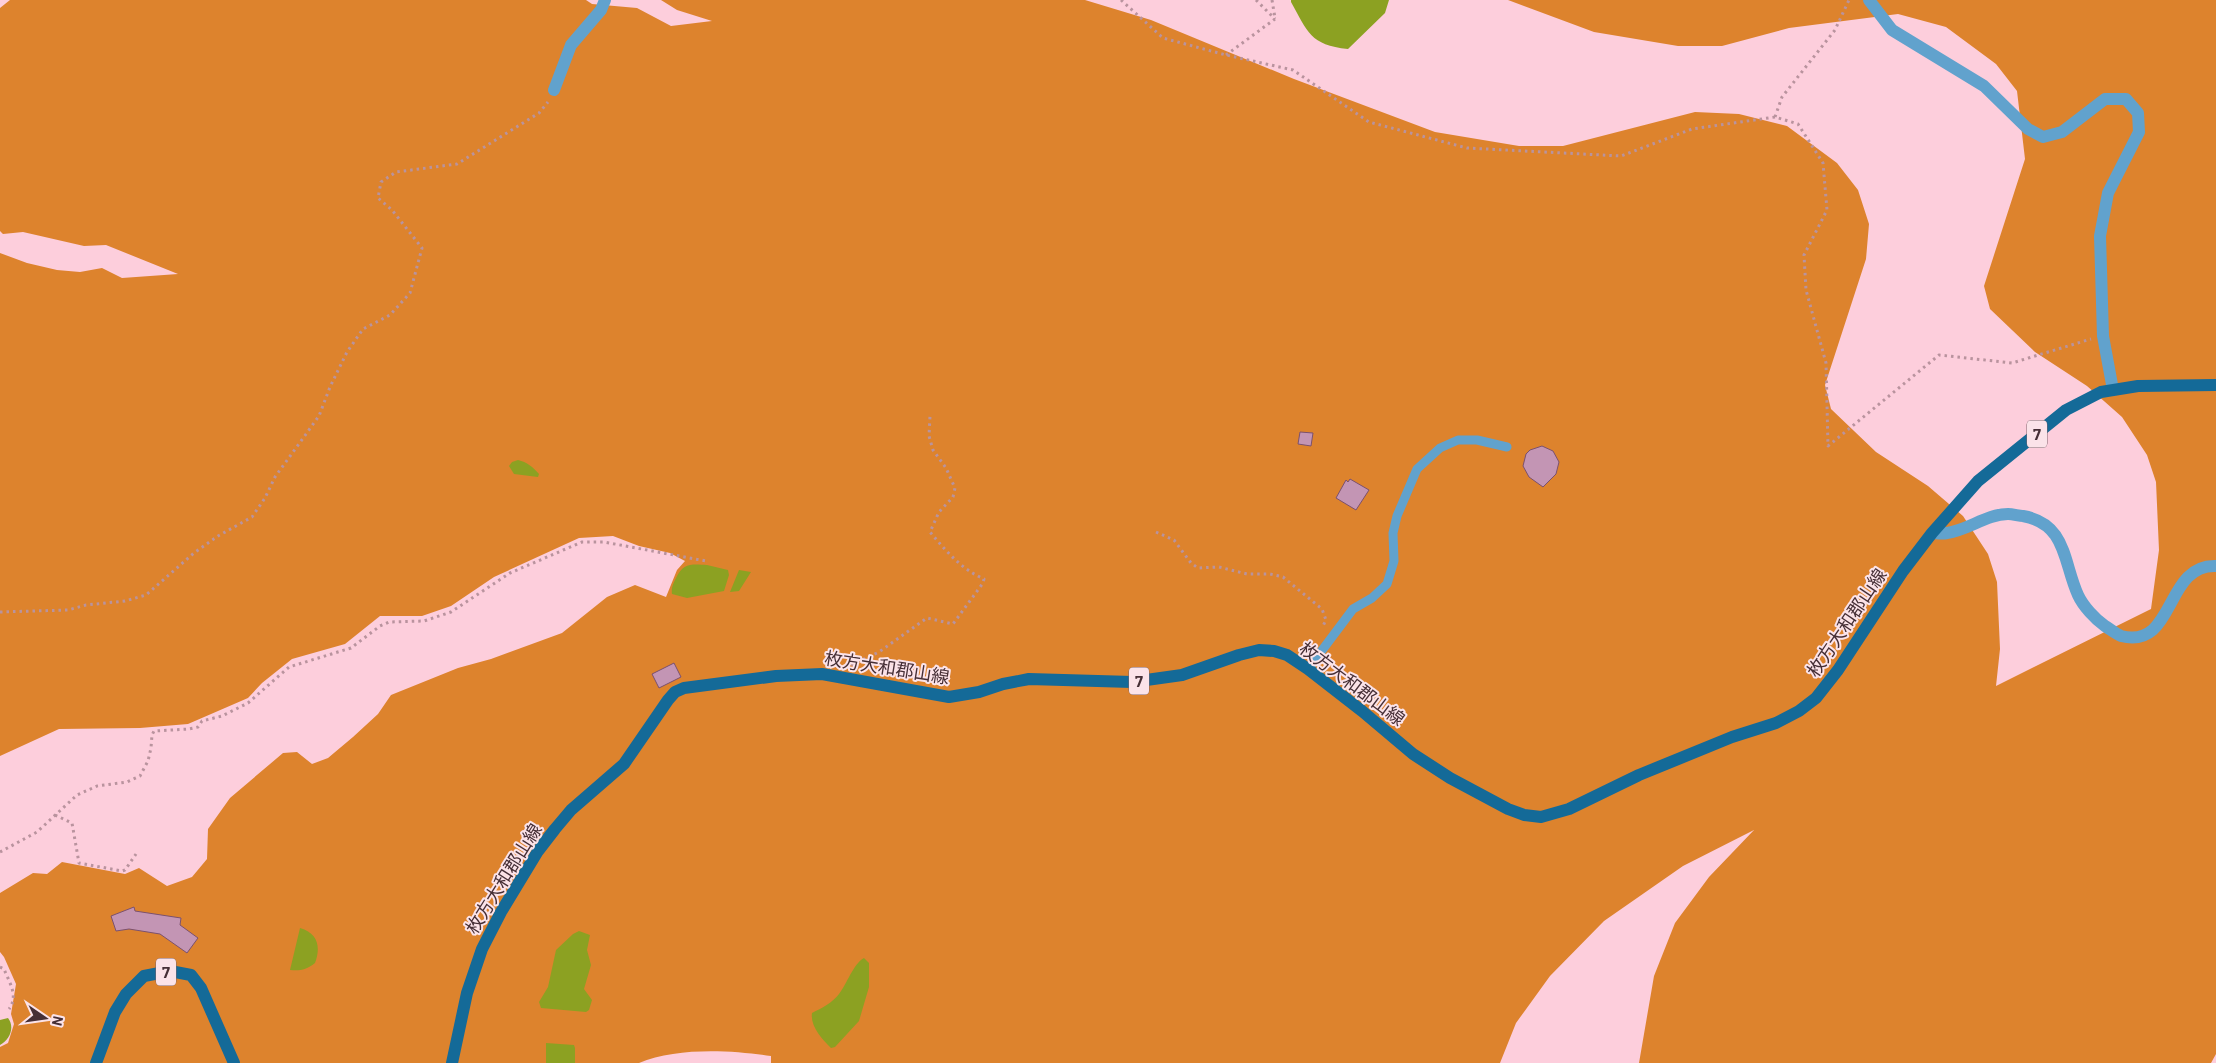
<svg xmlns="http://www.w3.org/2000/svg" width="2216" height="1063" viewBox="0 0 2216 1063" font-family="Barlow,'Noto Sans JP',sans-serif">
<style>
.forest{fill:#dd832d}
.water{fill:#8ca122}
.building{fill:#c395b4;stroke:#7b516e}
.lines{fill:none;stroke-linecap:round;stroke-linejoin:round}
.path{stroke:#b9939e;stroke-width:3;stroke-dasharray:2.5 4;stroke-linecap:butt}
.service{stroke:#61a2cd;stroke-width:9}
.minor{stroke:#61a2cd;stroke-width:12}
.primary{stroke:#146a98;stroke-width:12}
.labels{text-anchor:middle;stroke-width:4;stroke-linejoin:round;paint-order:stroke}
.shield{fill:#fbe3e9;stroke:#7c656c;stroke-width:1}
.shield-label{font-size:16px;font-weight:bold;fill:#462f36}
.street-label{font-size:18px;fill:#462f36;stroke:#fbe3e9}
</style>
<rect width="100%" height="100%" fill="#fdcedc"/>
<path class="forest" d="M 10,0 L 586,0 L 592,4 L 637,8 L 671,26 L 712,21 L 677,10 L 661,0 L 1085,0 L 1151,20 L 1294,79 L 1435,132 L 1519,146 L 1563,146 L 1695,112 L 1739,114 L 1787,126 L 1837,163 L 1858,190 L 1869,224 L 1866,259 L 1825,385 L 1831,409 L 1876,452 L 1928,486 L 1963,516 L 1988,554 L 1997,582 L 2000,649 L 1996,686 L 2151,609 L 2159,550 L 2156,482 L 2147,455 L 2122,417 L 2087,386 L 2035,352 L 1990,309 L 1984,286 L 2025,159 L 2017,91 L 1996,64 L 1946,27 L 1898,14 L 1789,28 L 1722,46 L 1678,46 L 1594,32 L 1508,0 L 2216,0 L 2216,1054 L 2211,1063 L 1639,1063 L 1654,976 L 1675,923 L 1709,877 L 1754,830 L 1683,866 L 1604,921 L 1550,976 L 1516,1023 L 1500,1063 L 771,1063 L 771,1056 C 732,1050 676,1047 639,1063 L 0,1063 L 0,1047 L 8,1043 L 14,1024 L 11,1014 L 16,984 L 4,957 L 0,952 L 0,893 L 33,873 L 47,874 L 62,862 L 125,874 L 139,868 L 167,886 L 192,877 L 207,859 L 208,829 L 230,798 L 283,753 L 297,752 L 312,764 L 328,758 L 353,737 L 378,714 L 391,695 L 458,668 L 491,659 L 562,633 L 607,597 L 635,585 L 666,597 L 677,570 L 685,561 L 670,553 L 639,546 L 613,536 L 579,538 L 494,577 L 451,606 L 422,616 L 380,616 L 345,644 L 292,659 L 262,683 L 248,698 L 188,724 L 140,728 L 59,729 L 0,756 L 0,253 L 27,263 L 57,270 L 80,272 L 102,268 L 122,278 L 178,274 L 106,245 L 84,246 L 23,232 L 3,234 L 0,231 L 0,8 Z"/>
<path class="water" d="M 1291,0 L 1389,0 L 1385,13 L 1348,49 C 1310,45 1308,32 1291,2 Z
M 518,460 C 527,462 533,467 539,474 L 538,477 L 514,474 L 509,466 L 512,462 Z
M 707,565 L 728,570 L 729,575 L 724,591 L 687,598 L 672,594 C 671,588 673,584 676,578 C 683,563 691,564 707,565 Z
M 739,570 L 751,572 L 739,591 L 730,592 Z
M 300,928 C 318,933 321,947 315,963 C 306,970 300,971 290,970 Z
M 579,931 L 590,935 L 587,950 L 591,965 L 584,989 L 592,1000 L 589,1010 L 586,1012 L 541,1008 L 539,1002 L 548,987 L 556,950 L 573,934 Z
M 864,958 L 869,963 L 869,987 L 859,1021 L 835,1047 L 831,1048 C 822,1039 810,1026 812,1013 C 822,1008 832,1003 839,994 C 847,984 853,964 864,958 Z
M 8,1018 C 15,1027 10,1040 0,1045 L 0,1020 Z
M 546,1043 L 574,1045 L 575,1048 L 575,1063 L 546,1063 Z"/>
<path class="building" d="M 1300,432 L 1313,433 L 1311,446 L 1298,444 Z
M 1542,446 L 1553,451 L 1559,462 L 1556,474 L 1543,487 L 1529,477 L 1523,466 L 1526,454 L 1530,450 Z
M 1350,479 L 1369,490 L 1356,510 L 1336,498 L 1346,480 L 1348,482 Z
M 674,663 L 681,677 L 659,688 L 652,674 Z
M 134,907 L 135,911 L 181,918 L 180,925 L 198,938 L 187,953 L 160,934 L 129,929 L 116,931 L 111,916 Z"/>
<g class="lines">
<path class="path" d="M 1121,0 L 1163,38 L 1226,55 L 1293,70 L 1369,122 L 1467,148 L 1621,156 L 1692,129 L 1775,117 L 1798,124 L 1823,163 L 1827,210 L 1804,255 L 1806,290 L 1826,363 L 1828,446 L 1939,355 L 2012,363 L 2091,339
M 1256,0 L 1275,19
M 1272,0 L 1275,18
M 1226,55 L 1275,19
M 1775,117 L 1782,97 L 1835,30 L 1849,0
M 1156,532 L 1174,540 L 1191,563 L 1198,568 L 1219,567 L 1247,574 L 1270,574 L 1283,577 L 1322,609 L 1326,620 L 1323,626
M 0,612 L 68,610 L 86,605 L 125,601 L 146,595 L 194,553 L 218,536 L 252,517 L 265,498 L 275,477 L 319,416 L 330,387 L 347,352 L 363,329 L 390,315 L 410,293 L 422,248 L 392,210 L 378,198 L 381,182 L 396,172 L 457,164 L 539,113 L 548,102
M 851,665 L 879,652 L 927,618 L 953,624 L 983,583 L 984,579 C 961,569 946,551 930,532 L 939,512 L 953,497 L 955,488 L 946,468 L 933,450 L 929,436 L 930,416
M 55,815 L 72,823 L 79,863 L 122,871 L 125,870 L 136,854
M 0,852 L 37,832 L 77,795 L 97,786 L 127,782 L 140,776 L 148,761 L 151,748 L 152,735 L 154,731 L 189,729 L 198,727 L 202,721 L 222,716 L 248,703 L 289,667 L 351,648 L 380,626 L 389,622 L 424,621 L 451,612 L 510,573 L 582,542 L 604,542 L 706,561
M 0,967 L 4,969 C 9,982 19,996 9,1009"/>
<path class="service" d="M 1308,669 L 1353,609 L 1372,598 L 1387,584 L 1394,561 L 1393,533 L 1397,516 L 1417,469 L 1440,448 L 1458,440 L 1477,440 L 1507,447"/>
<path class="minor" d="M 1869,0 L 1892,30 L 1984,86 L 2028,129 L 2043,137 L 2062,132 L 2105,99 L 2126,99 L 2138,113 L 2139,132 L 2108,193 L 2100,236 L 2103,336 L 2113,390
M 554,90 L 571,45 L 601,10 L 605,0
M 1932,533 C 1936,533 1942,534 1947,533 C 1968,530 1987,514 2008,514 C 2013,514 2019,516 2023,516 C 2067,524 2063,562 2078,595 C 2083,606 2095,619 2105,626 C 2110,629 2116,634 2121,636 C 2176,650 2164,564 2216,566"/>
<path class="primary" d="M 96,1063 L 115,1012 L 126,994 L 144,976 L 170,971 L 191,975 L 201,988 L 234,1063
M 452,1063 L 467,993 L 482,949 L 501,912 L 538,851 L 555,829 L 571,810 L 624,764 L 668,700 L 675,692 L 684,688 L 776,676 L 822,674 L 949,697 L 979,692 L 1003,684 L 1029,679 L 1132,682 L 1182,675 L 1239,655 L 1259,650 L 1274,651 L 1287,655 L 1308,669 L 1362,711 L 1413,754 L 1450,778 L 1508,809 L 1524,815 L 1541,817 L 1569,809 L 1639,775 L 1732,737 L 1776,723 L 1799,711 L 1816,698 L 1838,670 L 1903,571 L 1932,533 L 1978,481 L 2066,410 L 2101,392 L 2138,386 L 2216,385"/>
</g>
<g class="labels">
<g class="shield">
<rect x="2027" y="420.5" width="20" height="27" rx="4"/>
<rect x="1129" y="667.5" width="20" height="27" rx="4"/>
<rect x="156" y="958.5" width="20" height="27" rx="4"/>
</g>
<g class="shield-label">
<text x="2037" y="440">7</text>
<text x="1139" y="687">7</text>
<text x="166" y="978">7</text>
</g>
<g class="street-label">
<text transform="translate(1847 623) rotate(-56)" y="6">枚方大和郡山線</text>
<text transform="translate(887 668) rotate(9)" y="6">枚方大和郡山線</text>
<text transform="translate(1352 684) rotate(37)" y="6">枚方大和郡山線</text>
<text transform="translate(504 879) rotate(-58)" y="6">枚方大和郡山線</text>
</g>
</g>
<g transform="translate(45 1018) rotate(103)" stroke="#fbe3e9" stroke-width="4" paint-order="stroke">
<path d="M0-4L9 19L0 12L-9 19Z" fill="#462f36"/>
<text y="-8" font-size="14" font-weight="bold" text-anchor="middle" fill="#462f36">N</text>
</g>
</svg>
